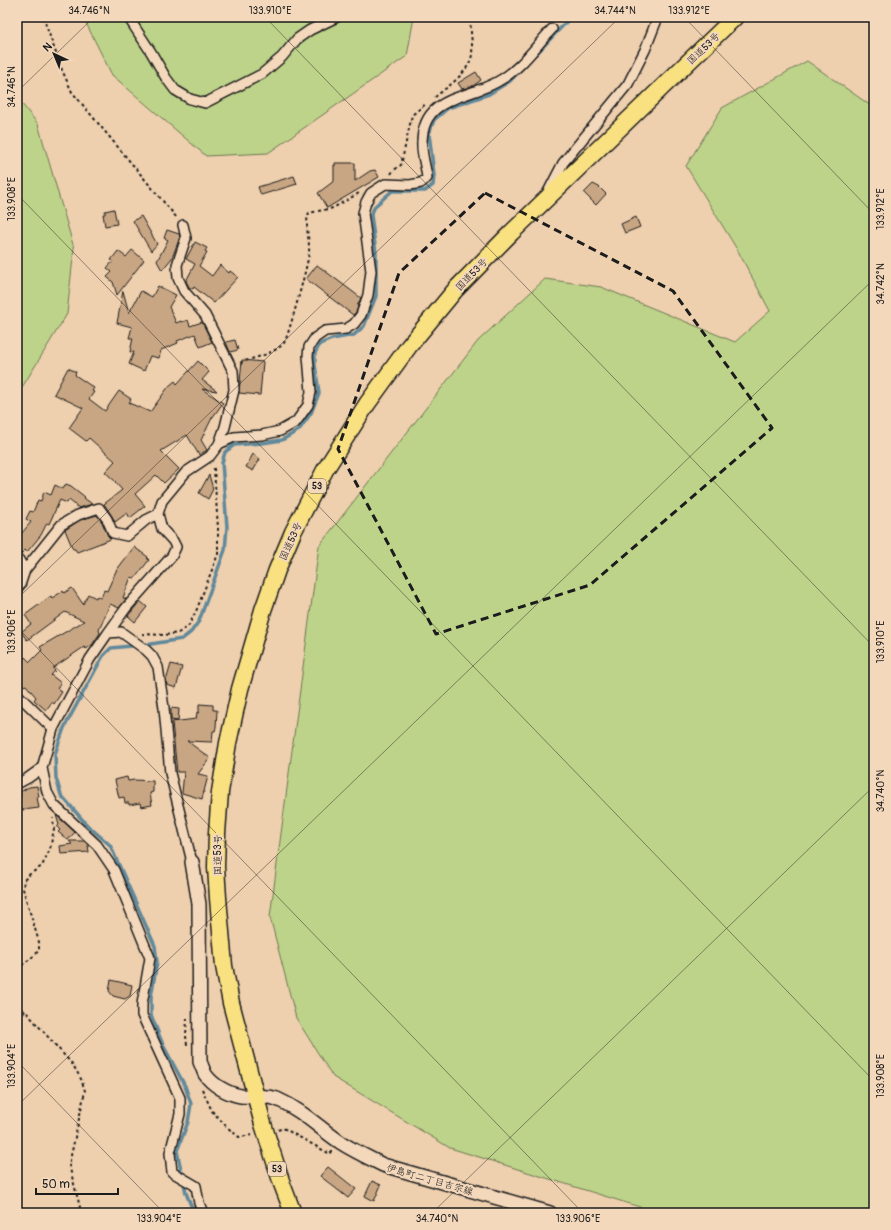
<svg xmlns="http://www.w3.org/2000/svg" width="891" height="1230" viewBox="0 0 891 1230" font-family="Pangolin,'Klee One',sans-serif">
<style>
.green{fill:#bdd389;stroke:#6c7852}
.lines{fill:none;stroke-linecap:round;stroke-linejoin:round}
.stream{stroke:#61899b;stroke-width:3.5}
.building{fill:#c8a683;stroke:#1c1c1c}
.street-casing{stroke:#1c1c1c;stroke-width:12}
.secondary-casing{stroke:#1c1c1c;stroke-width:16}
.highway-casing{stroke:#1c1c1c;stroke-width:19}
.path{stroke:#1c1c1c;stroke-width:2;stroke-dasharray:3 3;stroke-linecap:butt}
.street{stroke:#f4d8bb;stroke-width:9}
.secondary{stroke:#f4d8bb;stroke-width:13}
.highway{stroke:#f9e181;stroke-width:16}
.highway-bridge-casing{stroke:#1c1c1c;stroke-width:19;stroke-linecap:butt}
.highway-bridge{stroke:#f9e181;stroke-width:16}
.marked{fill:none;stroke:#1c1c1c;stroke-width:3;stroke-dasharray:8 5;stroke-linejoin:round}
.ticks{fill:none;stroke:#1c1c1c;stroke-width:1;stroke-opacity:0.45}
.labels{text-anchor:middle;stroke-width:4;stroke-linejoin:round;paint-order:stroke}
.shield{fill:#f4d8bb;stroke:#5d544c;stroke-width:1}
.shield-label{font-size:9px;font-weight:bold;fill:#1c1c1c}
.street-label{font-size:10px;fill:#1c1c1c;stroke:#f4d8bb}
.neatline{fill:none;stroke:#1c1c1c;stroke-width:1.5}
.ticks-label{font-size:10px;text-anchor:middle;fill:#1c1c1c}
</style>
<rect width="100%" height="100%" fill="#eecfae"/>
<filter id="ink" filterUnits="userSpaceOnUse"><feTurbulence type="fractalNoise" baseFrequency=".025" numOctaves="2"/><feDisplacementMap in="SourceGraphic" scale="8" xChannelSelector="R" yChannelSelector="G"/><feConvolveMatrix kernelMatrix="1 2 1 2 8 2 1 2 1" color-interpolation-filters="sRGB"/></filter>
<g filter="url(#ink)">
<path class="green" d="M 83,17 L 414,17 L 407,56 L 268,153 L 206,156 L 112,75 Z
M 807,61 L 874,108 L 874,1213 L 659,1213 L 450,1148 L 333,1077 L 296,1018 L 270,917 L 319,546 L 478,341 L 545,279 L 601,287 L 735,342 L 770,311 L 738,251 L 686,166 L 722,108 Z
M 17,98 L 38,124 L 74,248 L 67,314 L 21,389 L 17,390 Z"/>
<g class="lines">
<path class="stream" d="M 536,54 L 571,17
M 17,687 L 23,694
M 194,1213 L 186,1193 L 177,1151 L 188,1122 L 191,1104 L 185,1086 L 163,1045 L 151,1015 L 151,997 L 157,962 L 155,946 L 110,845 L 87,825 L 61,795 L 56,778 L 55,754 L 64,728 L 103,656 L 111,648 L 151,644 L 182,639 L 191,632 L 199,621 L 225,550 L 227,527 L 222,463 L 225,452 L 234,445 L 262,443 L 282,440 L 299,430 L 311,413 L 319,393 L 315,365 L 315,353 L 320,344 L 332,339 L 354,335 L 364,326 L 376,296 L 376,253 L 371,215 L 375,206 L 392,191 L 425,191 L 433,185 L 434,175 L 429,133 L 434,120 L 448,108 L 489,94 L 510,81 L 522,68"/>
</g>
<path class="building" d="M 476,72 L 481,80 L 473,86 L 462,89 L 458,83 Z
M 335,163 L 355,163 L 355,181 L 370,171 L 375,170 L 379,177 L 327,208 L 318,193 L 334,181 L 334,165 L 335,166 Z
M 294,176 L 297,184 L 261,195 L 258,187 Z
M 593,184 L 599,187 L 606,194 L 596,205 L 584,193 Z
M 114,209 L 117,224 L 105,226 L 103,214 L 105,214 L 105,211 Z
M 141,216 L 157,244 L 151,251 L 133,221 Z
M 636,217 L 640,227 L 625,233 L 621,224 Z
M 167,230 L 179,234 L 180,237 L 172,258 L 162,270 L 157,261 L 168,240 L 164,238 Z
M 195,242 L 207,248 L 205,251 L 207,252 L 199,266 L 212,276 L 220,265 L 229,273 L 230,271 L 238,277 L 214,303 L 194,287 L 193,289 L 189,287 L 186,281 L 195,264 L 186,259 Z
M 132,250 L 144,260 L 117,295 L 113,282 L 107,277 L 112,272 L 107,268 L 113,261 L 111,260 L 118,251 L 126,257 Z
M 317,265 L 361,298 L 357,306 L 358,307 L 356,312 L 353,315 L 306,279 Z
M 158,286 L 176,295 L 169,307 L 176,323 L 181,321 L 182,322 L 188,320 L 190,326 L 202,322 L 212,342 L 200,347 L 195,334 L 177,341 L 178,343 L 161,350 L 159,358 L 150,356 L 144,371 L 129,364 L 134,352 L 130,352 L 133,338 L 129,338 L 132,327 L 117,323 L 123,291 L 129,313 L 141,291 L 152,297 Z
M 235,340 L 238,350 L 230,352 L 226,342 Z
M 242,360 L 263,362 L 260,395 L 239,393 Z
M 198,361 L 209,372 L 202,380 L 217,391 L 202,389 L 223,403 L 212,418 L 201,440 L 207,450 L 199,455 L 187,435 L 161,451 L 179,469 L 164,483 L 156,475 L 135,494 L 145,506 L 130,518 L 127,513 L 115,522 L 112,516 L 104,504 L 122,490 L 115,482 L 116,482 L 105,472 L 115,461 L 89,438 L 86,441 L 69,428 L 83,408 L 54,394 L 68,368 L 76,372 L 75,375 L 94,388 L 92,391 L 94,392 L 89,399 L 105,411 L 119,391 L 131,399 L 129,403 L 150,412 L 169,386 L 175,381 L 177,384 Z
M 253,454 L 260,459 L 253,471 L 246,467 Z
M 209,475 L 213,489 L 208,499 L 199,493 Z
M 66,484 L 71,486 L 85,497 L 84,498 L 92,504 L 79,508 L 69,500 L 67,503 L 60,500 L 49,524 L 47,523 L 41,535 L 27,552 L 25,550 L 21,554 L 17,553 L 17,539 L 31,522 L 26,519 L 30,511 L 33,512 L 38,500 L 41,501 L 44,492 L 51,495 L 55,485 L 63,489 Z
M 97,515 L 102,522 L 108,536 L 111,539 L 77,552 L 75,549 L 73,549 L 65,530 L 80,520 Z
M 134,547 L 148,557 L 147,558 L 149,560 L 135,578 L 131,577 L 123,598 L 126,599 L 119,608 L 110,604 L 99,630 L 100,633 L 92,645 L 86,649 L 84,647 L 53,668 L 55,671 L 51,675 L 61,683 L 57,688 L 62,692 L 54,704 L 52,702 L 46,710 L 34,700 L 36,697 L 26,685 L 24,686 L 17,678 L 17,665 L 25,657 L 30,662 L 42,650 L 40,647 L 84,621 L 65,612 L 27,640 L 21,632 L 31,624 L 25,615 L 51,596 L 52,598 L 63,591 L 64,593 L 72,588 L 83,604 L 88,594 L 96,598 L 97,596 L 101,598 L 104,590 L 107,591 L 116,571 Z
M 140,601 L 147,607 L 135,622 L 128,616 Z
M 171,664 L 182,667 L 176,688 L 167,685 L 166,681 Z
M 199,704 L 213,705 L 213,710 L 217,710 L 216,727 L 215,731 L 213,731 L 212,742 L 187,741 L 210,758 L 198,774 L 208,776 L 202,799 L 182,793 L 184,772 L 177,772 L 172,722 L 196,719 L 197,712 L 199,713 Z
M 171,708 L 179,709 L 178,721 L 171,720 Z
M 127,777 L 128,781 L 134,780 L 153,781 L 153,792 L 150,793 L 152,805 L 141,807 L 140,803 L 129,805 L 129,803 L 125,803 L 124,797 L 119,798 L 115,780 Z
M 37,786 L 39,797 L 37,797 L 39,808 L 23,810 L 23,809 L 17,810 L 17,797 L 21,796 L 20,792 L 29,787 Z
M 56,815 L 75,832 L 68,840 L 58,832 L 60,830 L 57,827 L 59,825 Z
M 69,841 L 84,841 L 88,845 L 89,852 L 61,854 L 60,846 L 72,844 Z
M 111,980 L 132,985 L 130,996 L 125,999 L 113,996 L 109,991 Z
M 328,1167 L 356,1189 L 348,1198 L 320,1176 Z
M 372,1181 L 381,1185 L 374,1201 L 365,1196 Z"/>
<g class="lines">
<g class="street-casing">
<path id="street" d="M 128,17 L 151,52 L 166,78 L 175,90 L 190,99 L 205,103 L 262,74 L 282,57 L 297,39 L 310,30 L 337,17
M 548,192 L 563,163 L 628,84 L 645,50 L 658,17
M 183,225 L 186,238 L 177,265 L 178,278 L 184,291 L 205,315 L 233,371 L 234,390 L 225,427 L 219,444
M 17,559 L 19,560 L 25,570 L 20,585 L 17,589
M 25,570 L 61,525 L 78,515 L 99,508 L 107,519 L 113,533 L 127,536 L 146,520 L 158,514
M 108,633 L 126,608 L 172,556 L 176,547 L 173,541 L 162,529 L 158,514 L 162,501 L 186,472 L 210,456 L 219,444 L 234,437 L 262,435 L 280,431 L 296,422 L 308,405 L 311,392 L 308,356 L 309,347 L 315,338 L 325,331 L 346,329 L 354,324 L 361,315 L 368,295 L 371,271 L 363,213 L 366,202 L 371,193 L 385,184 L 410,185 L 421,183 L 427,178 C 426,166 421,154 422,142 C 423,96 466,99 497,82 C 520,70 535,47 552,29
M 17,694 L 53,729
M 42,768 L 47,792 L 54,805 L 97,845 L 114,870 L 150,958 L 142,1004 L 142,1015 L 180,1098 L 180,1114 L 170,1153 L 172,1172 L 196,1186 L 199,1203 L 203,1213
M 17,784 L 28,778 L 42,768 L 53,729 L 90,659 L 108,633 L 121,632 L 146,650 L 152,656 L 158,667 L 164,708 L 170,773 L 192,862"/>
</g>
<g class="secondary-casing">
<path id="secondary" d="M 192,862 L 199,904 L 200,1062 C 202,1066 203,1070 205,1074 C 212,1085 228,1094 241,1096 C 253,1097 265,1095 277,1099 C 302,1110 318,1127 340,1142 C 354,1151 369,1158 383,1165 L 550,1213"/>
</g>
<g class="highway-casing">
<path id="highway" d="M 263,1124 L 231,1003 L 224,966 L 218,898 L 216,867 L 217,833 L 220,792 L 228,743 L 240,689 L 263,610 L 277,570 L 293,532 L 325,470 L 367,404 L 409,346 L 456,289 L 511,233 L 735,17"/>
</g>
<path class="path" d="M 43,17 L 62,70 L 72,92 L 177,218
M 435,97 C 448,86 468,74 472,55 C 473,47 470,27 470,17
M 391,174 L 393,171 L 401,165 L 412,115 L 427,103
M 240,363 C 254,357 273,355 284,343 C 288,338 309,261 309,252 C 310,239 304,225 309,213 L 333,208 L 359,193
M 142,634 L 165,635 L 178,633 L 188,627 L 197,609 L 218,554 L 218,528 L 214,469 L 213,466
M 17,969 L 35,955 L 39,950 L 39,942 L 23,889 L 24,880 L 30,874 L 42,866 L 50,849 L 54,829 L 53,818
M 17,1006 L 27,1013 L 73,1065 L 81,1079 L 85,1091 L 69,1165 L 80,1207 L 77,1213
M 187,1018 L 186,1036 L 187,1045
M 17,1023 L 25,1011
M 202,1089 L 212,1111 L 228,1128 L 239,1137 L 252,1135
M 278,1130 L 283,1128 L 330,1154 L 333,1150"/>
<use href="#street" class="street"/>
<use href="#secondary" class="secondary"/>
<use href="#highway" class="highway"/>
<g class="highway-bridge-casing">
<path id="highway-bridge" d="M 263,1124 L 282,1184 L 293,1213"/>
</g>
<use href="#highway-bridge" class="highway-bridge"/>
</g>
</g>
<path class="marked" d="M 485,193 L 673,291 L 772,428 L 590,585 L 436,634 L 338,449 L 399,273 Z"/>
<path class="ticks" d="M 265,17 L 874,647M 684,17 L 874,214M 17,92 L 94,17M 17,194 L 874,1081M 17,599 L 620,17M 17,627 L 583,1213M 17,1061 L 164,1213M 17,1106 L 874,279M 432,1213 L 874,786"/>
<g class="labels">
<g class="shield">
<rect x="308" y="479" width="18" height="14" rx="3"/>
<rect x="268" y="1162" width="18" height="14" rx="3"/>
</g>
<g class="shield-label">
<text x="317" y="489">53</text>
<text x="277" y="1172">53</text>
</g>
<g class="street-label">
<text transform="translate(703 48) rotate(-44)" y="4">国道53号</text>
<text transform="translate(471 274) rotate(-46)" y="4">国道53号</text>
<text transform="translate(290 541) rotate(-66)" y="4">国道53号</text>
<text transform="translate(217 855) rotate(-90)" y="4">国道53号</text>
<text transform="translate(430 1179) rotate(16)" y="4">伊島町二丁目吉宗線</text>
</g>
</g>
<rect width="891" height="1230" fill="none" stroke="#f4d8bb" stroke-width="44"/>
<g transform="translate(54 54) rotate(316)" stroke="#f4d8bb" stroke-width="3" paint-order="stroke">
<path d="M0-3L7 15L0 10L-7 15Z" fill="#1c1c1c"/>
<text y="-6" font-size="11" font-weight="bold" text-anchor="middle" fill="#1c1c1c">N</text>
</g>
<path d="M36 1188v6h82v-6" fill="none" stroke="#1c1c1c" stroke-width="2"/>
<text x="42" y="1188" font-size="12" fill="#1c1c1c" stroke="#f4d8bb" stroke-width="3" paint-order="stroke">50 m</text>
<rect x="22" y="22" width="847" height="1186" class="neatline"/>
<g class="ticks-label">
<text x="89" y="14">34.746°N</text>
<text x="270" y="14">133.910°E</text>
<text x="615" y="14">34.744°N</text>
<text x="689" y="14">133.912°E</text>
<text transform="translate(11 87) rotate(-90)" y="4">34.746°N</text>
<text transform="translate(11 199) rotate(-90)" y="4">133.908°E</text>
<text transform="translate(880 209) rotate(-90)" y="4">133.912°E</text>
<text transform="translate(880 284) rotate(-90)" y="4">34.742°N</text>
<text transform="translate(11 632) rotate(-90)" y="4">133.906°E</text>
<text transform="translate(880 642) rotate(-90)" y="4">133.910°E</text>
<text transform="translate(880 791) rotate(-90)" y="4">34.740°N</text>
<text transform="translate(11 1066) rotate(-90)" y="4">133.904°E</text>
<text transform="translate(880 1076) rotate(-90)" y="4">133.908°E</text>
<text x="159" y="1222">133.904°E</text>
<text x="437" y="1222">34.740°N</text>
<text x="578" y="1222">133.906°E</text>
</g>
</svg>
